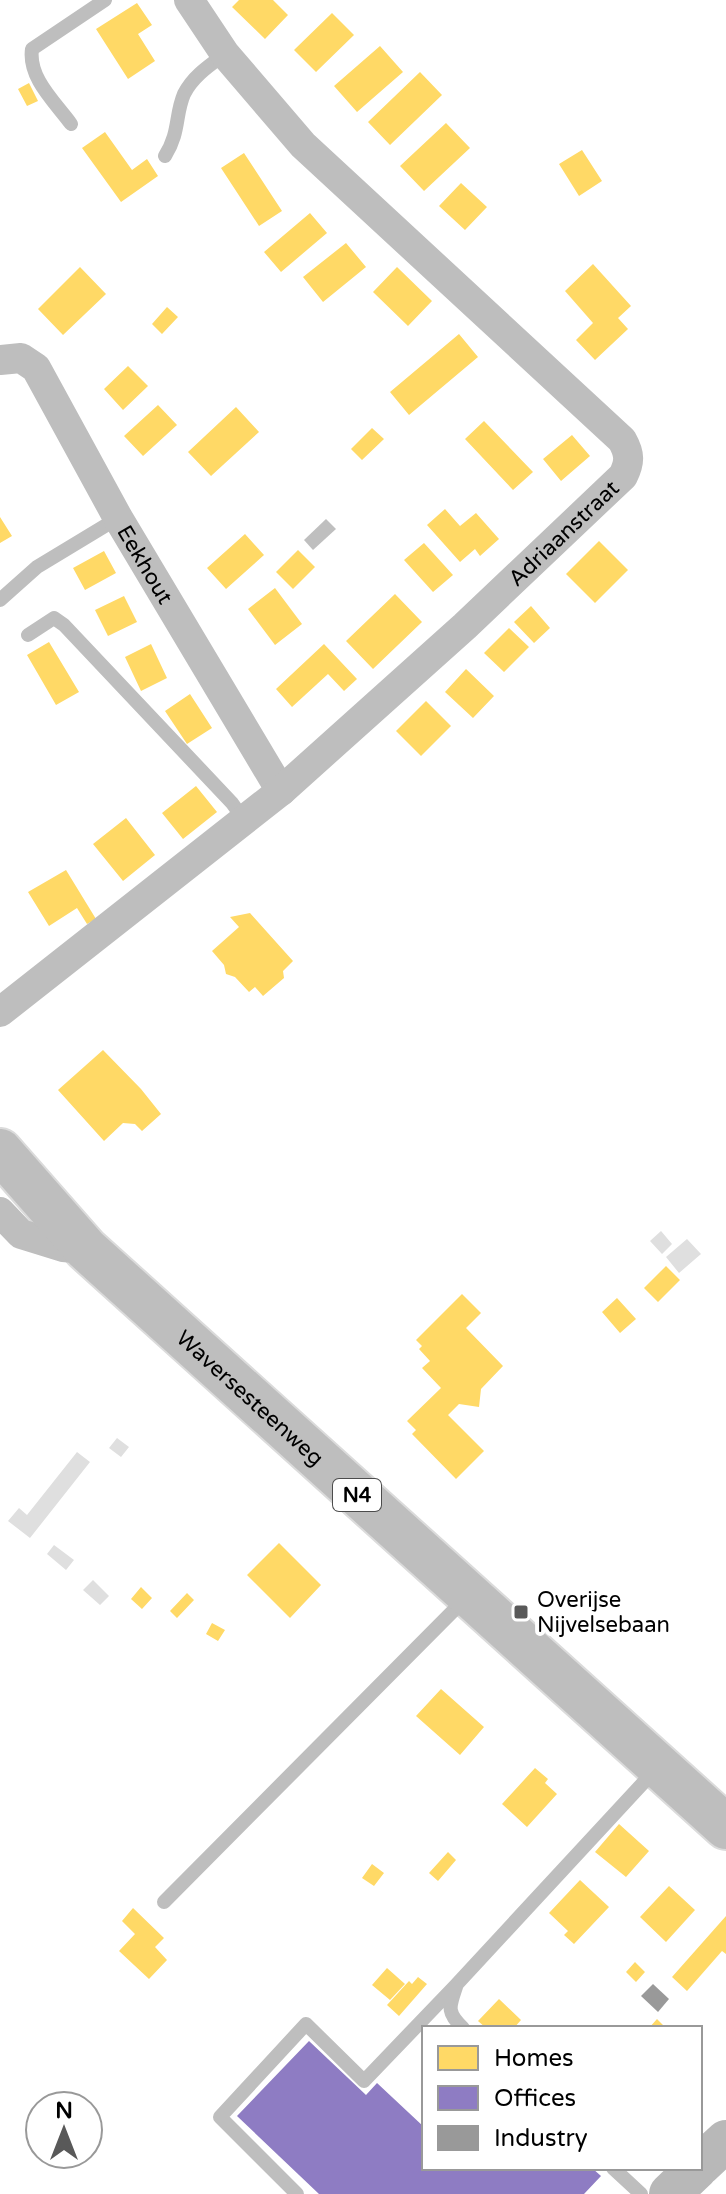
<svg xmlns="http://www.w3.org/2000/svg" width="726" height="2194" viewBox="0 0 726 2194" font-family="'Varela Round',sans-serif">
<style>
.water{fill:#bfbfbf}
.homes{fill:#ffd966}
.offices{fill:#8e7cc3}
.industry{fill:#999}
.building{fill:#dfdfdf}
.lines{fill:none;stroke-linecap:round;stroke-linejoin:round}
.primary-casing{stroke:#dbdbdb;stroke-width:48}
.lane{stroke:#bebebe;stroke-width:14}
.street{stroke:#bebebe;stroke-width:30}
.secondary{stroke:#b8b8b8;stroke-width:42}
.primary{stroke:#bebebe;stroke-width:44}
.poi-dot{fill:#595959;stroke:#fff;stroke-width:3}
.labels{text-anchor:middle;stroke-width:8;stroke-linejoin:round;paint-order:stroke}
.shield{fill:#fff;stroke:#4c4c4c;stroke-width:2}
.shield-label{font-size:20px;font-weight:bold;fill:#000}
.street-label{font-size:22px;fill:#000;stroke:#fff}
.poi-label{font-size:22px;fill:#000;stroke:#fff;text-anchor:start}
</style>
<rect width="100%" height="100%" fill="#fff"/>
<path class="water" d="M 326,519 L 336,529 L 313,550 L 304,540 Z"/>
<path class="homes" d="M 239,0 L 273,0 L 288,15 L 265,39 L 232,7 Z
M 137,3 L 152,25 L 138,34 L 155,61 L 128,79 L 96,29 Z
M 332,13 L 354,35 L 316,72 L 294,50 Z
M 380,46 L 403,72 L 357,112 L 334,86 Z
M 420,72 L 442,95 L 390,145 L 368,122 Z
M 29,83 L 38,101 L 27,106 L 18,89 Z
M 446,123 L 470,148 L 424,191 L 400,166 Z
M 105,132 L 132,170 L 147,159 L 158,176 L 121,202 L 82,148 Z
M 582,150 L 602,181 L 579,196 L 559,164 Z
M 244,153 L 282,211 L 259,226 L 221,168 Z
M 461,183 L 487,207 L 465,230 L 439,206 Z
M 310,213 L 327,233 L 281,272 L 264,252 Z
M 346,243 L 366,267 L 323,302 L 303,277 Z
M 593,264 L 631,306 L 618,318 L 628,329 L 595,360 L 576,340 L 593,323 L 565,291 Z
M 80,267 L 106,294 L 63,335 L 38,309 Z
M 397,267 L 432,301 L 408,326 L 373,292 Z
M 167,307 L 178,317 L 162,334 L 152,324 Z
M 459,334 L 478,357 L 409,415 L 390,392 Z
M 128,366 L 148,386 L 123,410 L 104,389 Z
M 158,405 L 177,425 L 143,456 L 124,436 Z
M 236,407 L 259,432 L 211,476 L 188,452 Z
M 484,421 L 533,472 L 513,490 L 465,439 Z
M 372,428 L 384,439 L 362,460 L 351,449 Z
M 572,435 L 590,456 L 561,481 L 543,459 Z
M 445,509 L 460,526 L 476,513 L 499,539 L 480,556 L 475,549 L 460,562 L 427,525 Z
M 0,517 L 12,536 L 0,543 Z
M 245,534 L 264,555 L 226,589 L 207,568 Z
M 599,541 L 628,570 L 595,603 L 566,574 Z
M 424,543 L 453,575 L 433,592 L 404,560 Z
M 298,550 L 315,567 L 293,589 L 276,572 Z
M 104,551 L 116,573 L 85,590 L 73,568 Z
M 275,588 L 302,624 L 275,645 L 248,609 Z
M 395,594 L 422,622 L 373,669 L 346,641 Z
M 124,596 L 137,622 L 108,636 L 95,610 Z
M 531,606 L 550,628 L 534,643 L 514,622 Z
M 509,628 L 529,647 L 504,672 L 484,653 Z
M 49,642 L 79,692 L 56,705 L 27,655 Z
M 151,644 L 167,678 L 141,691 L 125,657 Z
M 324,644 L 357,679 L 344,691 L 328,674 L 292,707 L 276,689 Z
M 466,669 L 494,696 L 473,718 L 445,692 Z
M 190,694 L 212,728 L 187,744 L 165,711 Z
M 426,701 L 451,726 L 421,756 L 396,731 Z
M 196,786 L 217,812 L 183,839 L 162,813 Z
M 126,818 L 155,855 L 123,881 L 93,844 Z
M 66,870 L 96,919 L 87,924 L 77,908 L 49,926 L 28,892 Z
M 250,913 L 293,961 L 283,971 L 284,978 L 263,996 L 255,987 L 249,992 L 235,977 L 226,974 L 224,965 L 212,951 L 239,927 L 230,917 Z
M 103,1050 L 141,1089 L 161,1114 L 142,1131 L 135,1124 L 123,1123 L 104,1141 L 58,1090 Z
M 666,1266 L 680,1280 L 658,1302 L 644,1288 Z
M 462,1294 L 481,1313 L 466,1328 L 503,1366 L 481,1389 L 479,1407 L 459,1404 L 448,1415 L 484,1451 L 456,1479 L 412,1434 L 416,1430 L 407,1421 L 441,1388 L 422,1368 L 430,1361 L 419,1349 L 422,1346 L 416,1340 Z
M 617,1298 L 636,1319 L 620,1333 L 602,1312 Z
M 279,1543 L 321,1585 L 290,1618 L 247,1575 Z
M 141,1587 L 152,1598 L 142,1609 L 131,1599 Z
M 187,1593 L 194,1600 L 177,1618 L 170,1611 Z
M 212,1623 L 225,1630 L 218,1641 L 206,1634 Z
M 441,1689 L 484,1727 L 460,1755 L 416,1716 Z
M 535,1768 L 548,1779 L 545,1783 L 557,1794 L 527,1827 L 502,1804 Z
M 619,1824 L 649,1851 L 626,1877 L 595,1852 Z
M 448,1852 L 456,1860 L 438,1881 L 429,1873 Z
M 372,1864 L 384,1873 L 374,1886 L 362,1878 Z
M 580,1880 L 609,1907 L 574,1944 L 564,1935 L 568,1931 L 549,1913 Z
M 669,1886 L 695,1910 L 666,1942 L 640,1917 Z
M 133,1908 L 164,1938 L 155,1947 L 167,1960 L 149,1979 L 119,1951 L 135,1934 L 122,1921 Z
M 726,1916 L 726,1954 L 722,1951 L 687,1991 L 672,1977 Z
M 635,1962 L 645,1972 L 636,1982 L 626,1972 Z
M 387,1968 L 405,1984 L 390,2000 L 372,1985 Z
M 418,1977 L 427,1984 L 399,2016 L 387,2005 L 409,1981 L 412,1984 Z
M 499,1999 L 521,2020 L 514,2028 L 486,2028 L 478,2021 Z
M 657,2019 L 666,2028 L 649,2028 Z"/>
<path class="offices" d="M 309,2041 L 366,2095 L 377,2083 L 424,2127 L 424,2168 L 592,2168 L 601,2176 L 584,2194 L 319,2194 L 237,2116 Z"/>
<path class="industry" d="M 653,1984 L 669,1999 L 658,2012 L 641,1996 Z"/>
<path class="building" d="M 661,1231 L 672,1244 L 662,1254 L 650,1241 Z
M 687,1239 L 701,1254 L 679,1273 L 666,1257 Z
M 117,1438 L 129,1447 L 121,1457 L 109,1448 Z
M 77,1452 L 90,1462 L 30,1538 L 8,1521 L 19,1508 L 27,1515 Z
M 54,1545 L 74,1560 L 66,1570 L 47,1554 Z
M 93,1580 L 109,1596 L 100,1605 L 83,1590 Z"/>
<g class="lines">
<g class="primary-casing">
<g id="primary">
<path id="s3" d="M 0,1151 L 86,1249 L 726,1827"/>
</g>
</g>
<path class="lane" d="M 71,124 C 55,102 28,78 32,49 L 105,0
M 165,156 C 180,132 175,115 184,94 C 193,76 210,65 225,54
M 0,600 L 37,567 L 118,518
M 28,635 L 54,618 L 64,625 L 232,803 L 245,821
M 164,1902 L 465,1599
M 463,2028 C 445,2011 450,2006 457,1984 L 656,1769
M 613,2168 L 641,2194
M 297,2194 L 220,2117 L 306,2024 L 364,2081 L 457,1984"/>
<g class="street">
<path id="s1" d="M 0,360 L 21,358 L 36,368 L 118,518 L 281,791"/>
<path id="s2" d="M 0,1012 L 281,791 L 465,626 L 623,476 C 630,462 630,454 622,440 L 303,145 L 225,54 L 189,0"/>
<path d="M 0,1212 L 21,1234 L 63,1247 L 86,1249"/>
</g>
<path class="secondary" d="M 700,2165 L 726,2141
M 670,2194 L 697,2168"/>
<use href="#primary" class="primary"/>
</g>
<rect class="poi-dot" x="513" y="1604" width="16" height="16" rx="4"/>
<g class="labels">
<rect class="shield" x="333" y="1479" width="48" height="32" rx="6"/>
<g class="shield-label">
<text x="357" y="1502">N4</text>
</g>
<g class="street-label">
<text dy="8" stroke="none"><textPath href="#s2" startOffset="740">Adriaanstraat</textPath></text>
<text dy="8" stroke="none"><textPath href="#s1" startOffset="264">Eekhout</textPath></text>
<text dy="8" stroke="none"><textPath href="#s3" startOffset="352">Waversesteenweg</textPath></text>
</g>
<g class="poi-label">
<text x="537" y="1607">Overijse<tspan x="537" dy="25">Nijvelsebaan</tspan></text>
</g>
</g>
<rect x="422" y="2026" width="280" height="144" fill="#ffffff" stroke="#999999" stroke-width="2"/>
<rect x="438" y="2046" width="40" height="24" fill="#ffd966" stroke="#999999" stroke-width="2"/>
<text x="494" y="2066" font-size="24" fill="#000000">Homes</text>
<rect x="438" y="2086" width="40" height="24" fill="#8e7cc3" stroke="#999999" stroke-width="2"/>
<text x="494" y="2106" font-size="24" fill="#000000">Offices</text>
<rect x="438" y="2126" width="40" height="24" fill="#999999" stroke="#999999" stroke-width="2"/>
<text x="494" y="2146" font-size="24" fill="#000000">Industry</text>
<g transform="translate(64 2130)"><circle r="38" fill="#ffffff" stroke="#999999" stroke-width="2"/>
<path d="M0-6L14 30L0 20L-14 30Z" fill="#595959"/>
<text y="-12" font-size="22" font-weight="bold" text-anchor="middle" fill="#000000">N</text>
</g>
</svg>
